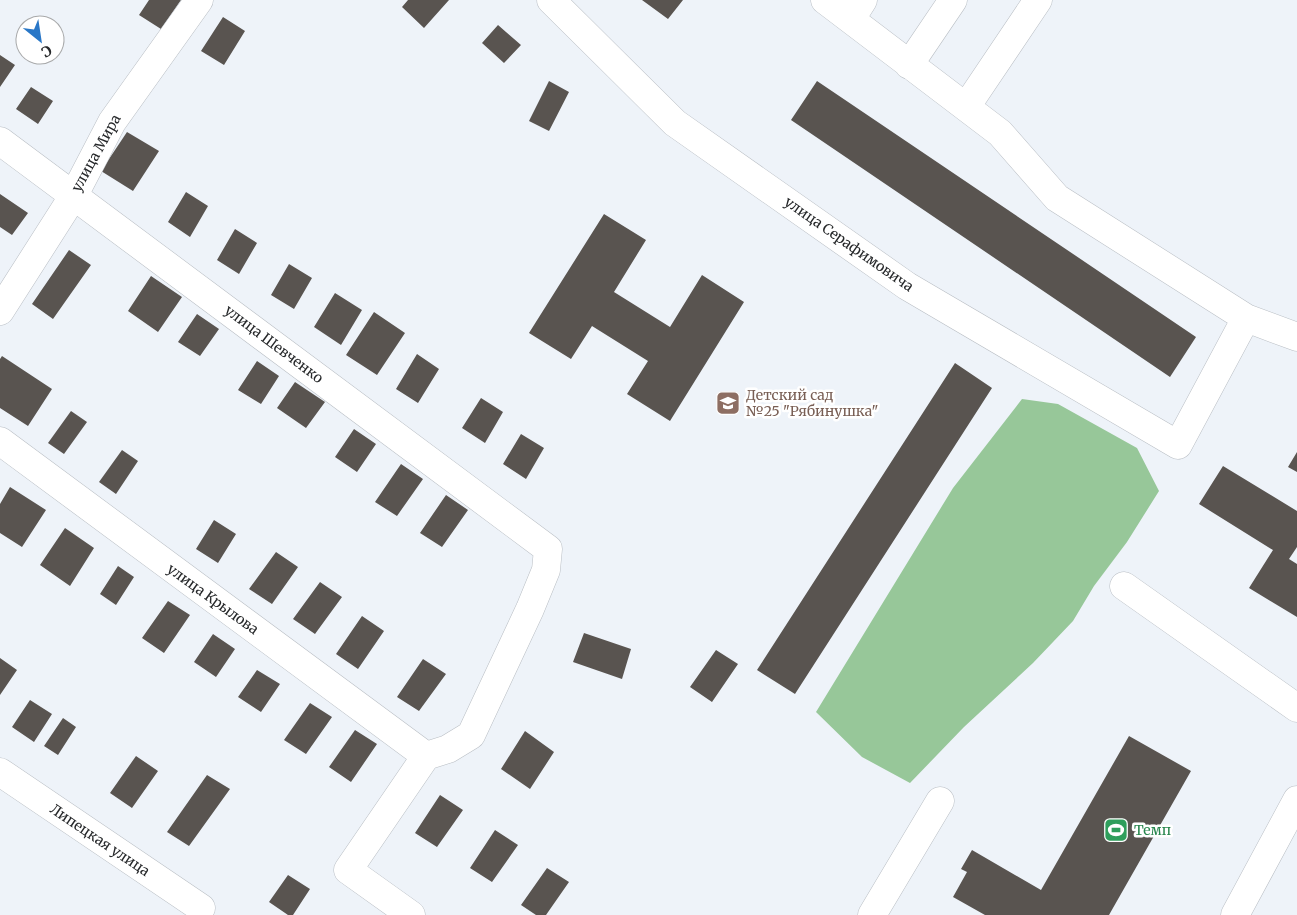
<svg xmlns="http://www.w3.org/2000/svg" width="1297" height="915" viewBox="0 0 1297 915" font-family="Merriweather,serif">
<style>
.forest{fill:#97c799}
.building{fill:#595450}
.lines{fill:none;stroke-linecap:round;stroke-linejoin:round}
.minor-casing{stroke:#b9bec4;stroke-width:29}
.minor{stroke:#fff;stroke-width:28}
.labels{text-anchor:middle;stroke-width:5;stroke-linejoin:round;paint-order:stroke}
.street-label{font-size:14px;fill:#26282a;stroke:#fff}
.education-label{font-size:14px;fill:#785e54;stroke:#fff;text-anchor:start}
.leisure-label{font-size:14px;fill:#27864d;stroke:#fff;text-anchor:start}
</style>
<rect width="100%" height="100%" fill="#eef3f9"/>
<path class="forest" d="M 1022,399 L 1058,404 L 1137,448 L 1159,491 L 1127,542 L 1094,586 L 1073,621 L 1033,663 L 964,727 L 910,783 L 862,757 L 816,712 L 953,488 Z"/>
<path class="building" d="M 149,0 L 181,0 L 161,29 L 139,15 Z
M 408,0 L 449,0 L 424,28 L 402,7 Z
M 642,0 L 683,0 L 668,19 Z
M 223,17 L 245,31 L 224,65 L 201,51 Z
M 498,25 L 521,45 L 504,63 L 482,43 Z
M 0,55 L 15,65 L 0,87 Z
M 549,81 L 569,92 L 549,131 L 529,121 Z
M 817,81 L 1196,337 L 1170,377 L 791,120 Z
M 31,87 L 53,101 L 38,124 L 16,109 Z
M 127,132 L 159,151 L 133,191 L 101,171 Z
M 186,192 L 208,206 L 190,237 L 168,222 Z
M 0,194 L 28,213 L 12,235 L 0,227 Z
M 604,214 L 646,240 L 614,292 L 670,327 L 702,275 L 744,302 L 670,421 L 627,394 L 648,361 L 592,326 L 571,359 L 529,333 Z
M 235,229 L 257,243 L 239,274 L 217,260 Z
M 69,250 L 91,265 L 53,319 L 32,304 Z
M 289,264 L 312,278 L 294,309 L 271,295 Z
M 151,276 L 182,297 L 158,332 L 128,311 Z
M 335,293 L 362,310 L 341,345 L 314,327 Z
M 374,312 L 405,333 L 377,375 L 346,355 Z
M 197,314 L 219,329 L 200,356 L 178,342 Z
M 417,354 L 439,369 L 418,403 L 396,389 Z
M 2,356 L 52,389 L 28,426 L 0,408 L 0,359 Z
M 257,361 L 279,376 L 261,404 L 238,390 Z
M 955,363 L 992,388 L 795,694 L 757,670 Z
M 295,382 L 325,402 L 306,428 L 277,408 Z
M 481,398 L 503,412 L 485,443 L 462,428 Z
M 71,411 L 87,422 L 64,454 L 48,443 Z
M 354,429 L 376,444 L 357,472 L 335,457 Z
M 521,434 L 544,448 L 526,479 L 503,464 Z
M 122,450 L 138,461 L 116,494 L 99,482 Z
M 1297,452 L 1297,472 L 1288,467 Z
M 401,464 L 423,479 L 397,516 L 375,502 Z
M 1223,466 L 1297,511 L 1297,547 L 1289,559 L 1297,564 L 1297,617 L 1249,588 L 1273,550 L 1199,504 Z
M 10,487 L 46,510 L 22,547 L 0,533 L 0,504 Z
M 446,495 L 468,510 L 442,547 L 420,533 Z
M 214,520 L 236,534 L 218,563 L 196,549 Z
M 65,528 L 94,548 L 70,586 L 40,565 Z
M 276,552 L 298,567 L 272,604 L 249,589 Z
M 118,566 L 134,577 L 116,605 L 100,594 Z
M 320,582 L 342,597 L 315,634 L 293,619 Z
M 168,601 L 190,615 L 164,653 L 142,638 Z
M 362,616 L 384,631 L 358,669 L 336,654 Z
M 584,633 L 631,649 L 622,679 L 573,662 Z
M 213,634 L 235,649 L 216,677 L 194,662 Z
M 716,650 L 738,664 L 712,702 L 690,687 Z
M 0,658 L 17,670 L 0,695 Z
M 423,659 L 446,674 L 419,711 L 397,697 Z
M 257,670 L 280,684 L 261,712 L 238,697 Z
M 30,700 L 52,714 L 34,742 L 12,727 Z
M 310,703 L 332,717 L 306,754 L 284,740 Z
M 63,718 L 76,727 L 58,755 L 44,746 Z
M 355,730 L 377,744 L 351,782 L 329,767 Z
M 525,731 L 554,752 L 530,789 L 501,769 Z
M 1129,736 L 1191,771 L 1109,915 L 985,915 L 953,897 L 967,872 L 961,869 L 972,850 L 1041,890 Z
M 136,756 L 158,771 L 132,808 L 110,793 Z
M 207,775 L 230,789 L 189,846 L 167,832 Z
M 440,795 L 463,810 L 437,847 L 415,833 Z
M 495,830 L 518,845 L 492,882 L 470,868 Z
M 547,868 L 569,882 L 546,915 L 536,915 L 521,905 Z
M 288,875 L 310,889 L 293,915 L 288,915 L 269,902 Z"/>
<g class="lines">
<g class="minor-casing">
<path id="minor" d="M 551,0 L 675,123 L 907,286 L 1178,445 L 1246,318
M 825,0 L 1000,133 L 1057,198 L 1246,318 L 1297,337
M 851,19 L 863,0
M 909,65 L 953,0
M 966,107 L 1038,0
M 0,141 L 548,549 L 546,570 L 530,609 L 471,735 L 448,749 L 426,756 L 348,870 L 411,915
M 0,311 L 74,195 L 112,122 L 199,0
M 0,441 L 426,756
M 1124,586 L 1297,708
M 0,772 L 201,908
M 872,915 L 940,801
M 1235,915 L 1297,800"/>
</g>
<use href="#minor" class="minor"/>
</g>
<defs>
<g id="school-square" transform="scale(1.25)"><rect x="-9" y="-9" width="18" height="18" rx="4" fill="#8d6e63" stroke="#fff"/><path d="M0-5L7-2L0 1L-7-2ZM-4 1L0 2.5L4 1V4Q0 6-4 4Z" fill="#fff"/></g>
<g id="stadium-square" transform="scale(1.25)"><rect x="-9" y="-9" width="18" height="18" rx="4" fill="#2e9e5b" stroke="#fff"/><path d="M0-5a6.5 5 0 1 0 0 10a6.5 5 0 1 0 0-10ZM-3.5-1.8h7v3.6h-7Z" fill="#fff"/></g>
</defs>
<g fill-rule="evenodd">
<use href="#school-square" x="728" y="403"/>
<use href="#stadium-square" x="1116" y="830"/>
</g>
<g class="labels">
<g class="street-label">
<text transform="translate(96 153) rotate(-61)" y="5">улица Мира</text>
<text transform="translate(849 244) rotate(35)" y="5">улица Серафимовича</text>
<text transform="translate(274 344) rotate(37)" y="5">улица Шевченко</text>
<text transform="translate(213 599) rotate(36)" y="5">улица Крылова</text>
<text transform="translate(100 840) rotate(34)" y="5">Липецкая улица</text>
</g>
<g class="education-label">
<text x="746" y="400">Детский сад<tspan x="746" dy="16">№25 "Рябинушка"</tspan></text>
</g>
<g class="leisure-label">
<text x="1134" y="835">Темп</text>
</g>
</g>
<g transform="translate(40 40) rotate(150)"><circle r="24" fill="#ffffff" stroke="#a8a9aa"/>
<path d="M0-4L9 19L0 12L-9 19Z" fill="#2977c7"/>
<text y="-8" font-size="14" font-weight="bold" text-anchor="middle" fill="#26282a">С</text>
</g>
</svg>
